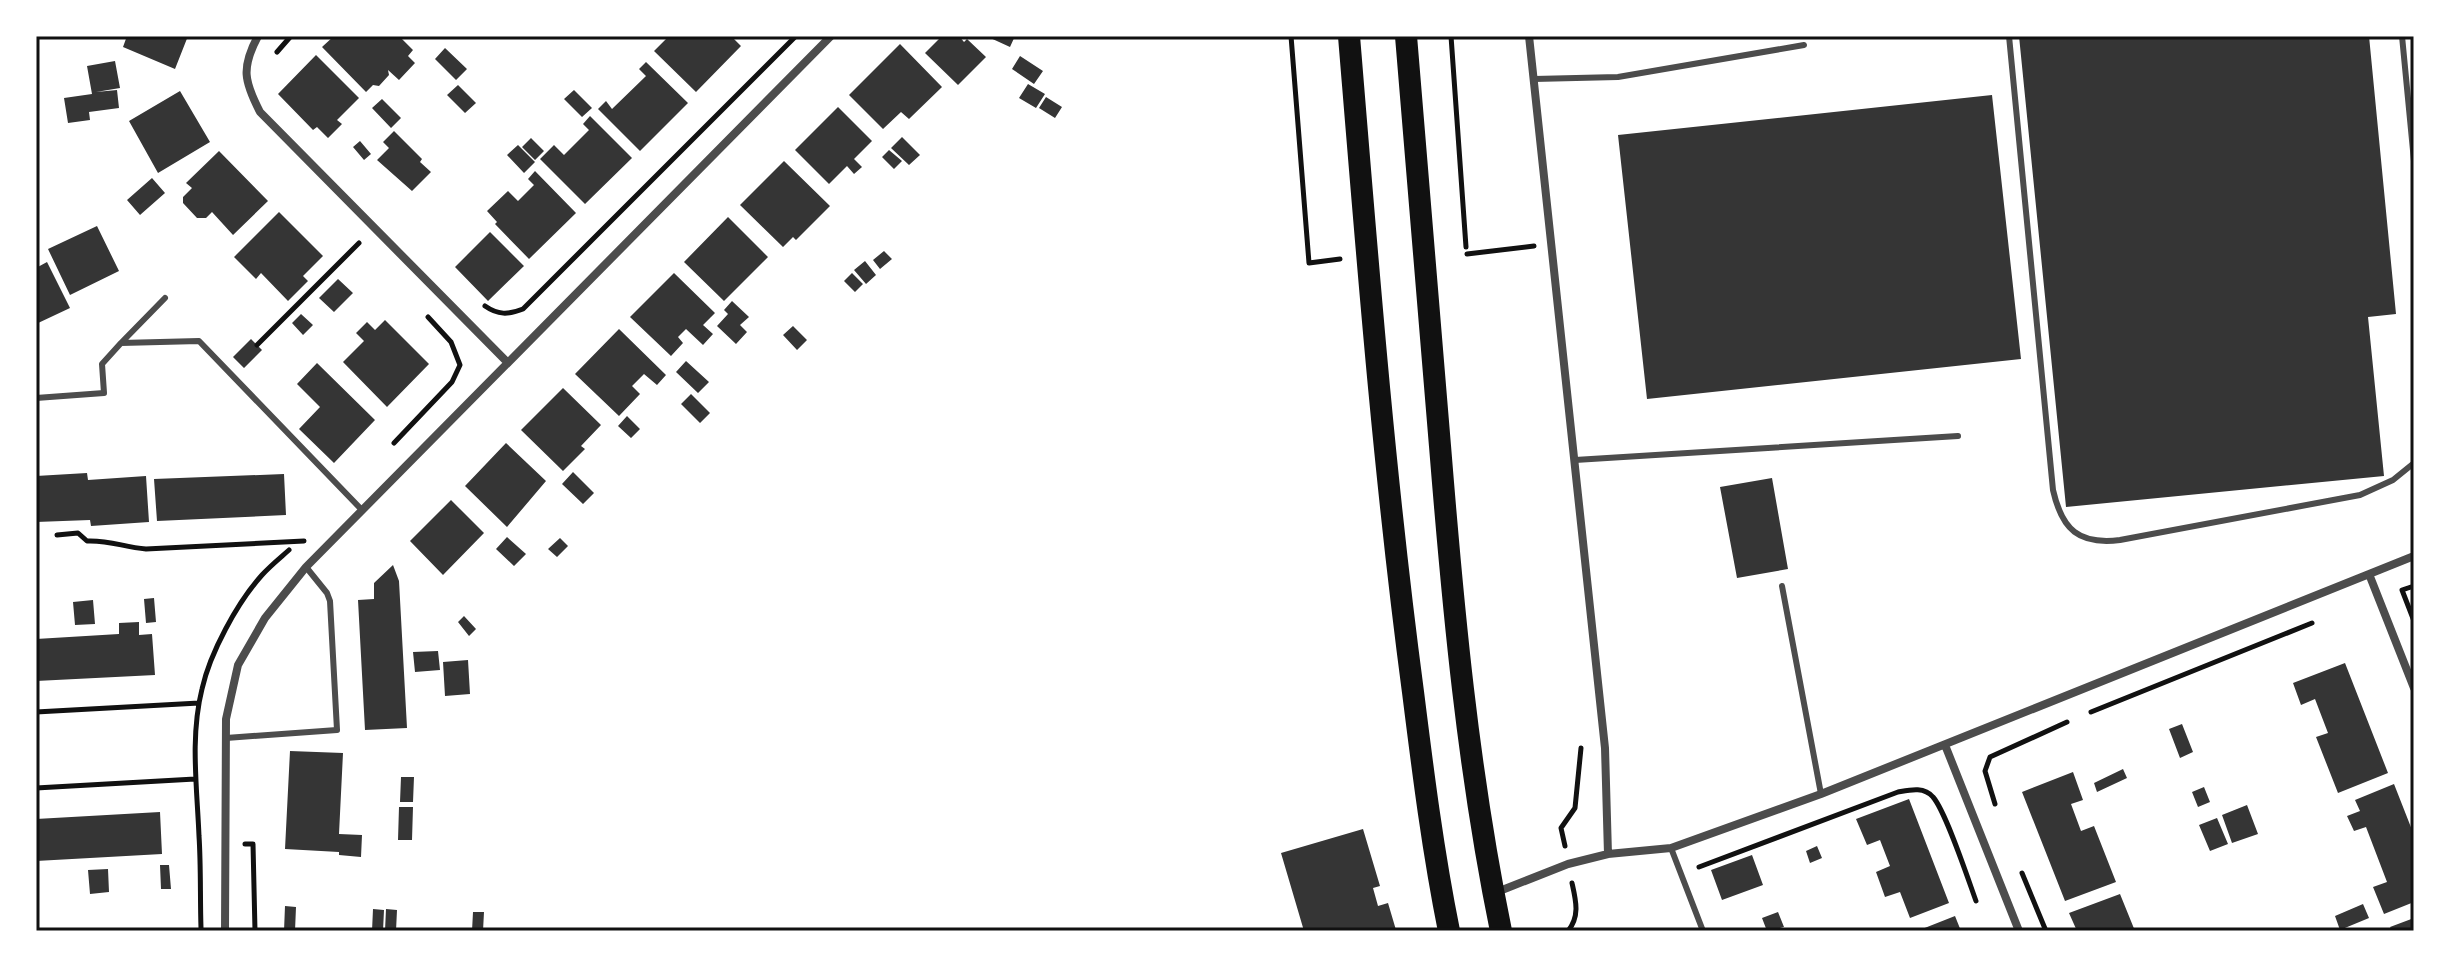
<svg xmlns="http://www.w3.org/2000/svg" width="2450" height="967" viewBox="0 0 2450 967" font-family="Literata,serif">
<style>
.building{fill:#353535}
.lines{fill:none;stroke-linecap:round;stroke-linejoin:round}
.path{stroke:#111;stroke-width:5}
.service{stroke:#4c4c4c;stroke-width:6}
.minor{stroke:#4c4c4c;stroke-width:8}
.trunk{stroke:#111;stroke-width:22}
.neatline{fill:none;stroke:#111;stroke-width:3}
</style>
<rect width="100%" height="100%" fill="#fff"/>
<path class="building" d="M 127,36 L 188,36 L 175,69 L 123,47 Z
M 334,36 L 399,36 L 413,50 L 408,56 L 415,63 L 399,80 L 388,70 L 389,75 L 379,86 L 373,85 L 366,92 L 322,47 Z
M 669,36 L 731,36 L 741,46 L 696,92 L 654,51 Z
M 942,36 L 959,36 L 964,42 L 967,39 L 986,57 L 958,85 L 925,53 Z
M 986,36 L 1015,36 L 1010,47 Z
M 2019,36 L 2369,36 L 2396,314 L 2368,317 L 2384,476 L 2066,507 Z
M 900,44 L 942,87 L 909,119 L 901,112 L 883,129 L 849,95 Z
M 445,48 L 467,69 L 456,80 L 435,59 Z
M 316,55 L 359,98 L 337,120 L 342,124 L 328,138 L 317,127 L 313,130 L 278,94 Z
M 1020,56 L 1043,71 L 1034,84 L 1012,69 Z
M 115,61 L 120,88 L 96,92 L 117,90 L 119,108 L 89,112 L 90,120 L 68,123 L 64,98 L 92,94 L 87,66 Z
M 646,62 L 688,103 L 640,151 L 598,109 L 606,101 L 612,109 L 646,76 L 639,69 Z
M 1028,84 L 1045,94 L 1036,108 L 1019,98 Z
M 458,85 L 476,103 L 465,113 L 447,95 Z
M 574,90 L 592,108 L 582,117 L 564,99 Z
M 180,91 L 210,142 L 158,173 L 129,121 Z
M 1992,95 L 2021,359 L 1647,399 L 1618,135 Z
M 1046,97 L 1062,107 L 1055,118 L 1039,108 Z
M 382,99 L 401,118 L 391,128 L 372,108 Z
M 838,107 L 872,141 L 854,159 L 862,167 L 854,174 L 847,166 L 829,184 L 795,150 Z
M 590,116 L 632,158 L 585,204 L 540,159 L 554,145 L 564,155 L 589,130 L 583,124 Z
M 394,131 L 422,159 L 420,162 L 431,172 L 412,191 L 377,160 L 389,148 L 383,142 Z
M 902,137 L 920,155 L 909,165 L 891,148 Z
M 531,138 L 544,151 L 535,160 L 522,147 Z
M 360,141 L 371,154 L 364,160 L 353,147 Z
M 518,145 L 535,162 L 524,173 L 507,155 Z
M 889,150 L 902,161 L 894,169 L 882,157 Z
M 219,151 L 268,201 L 233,235 L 212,212 L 206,218 L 197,218 L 183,203 L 183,197 L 192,188 L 186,183 Z
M 784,161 L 830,206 L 796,240 L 793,237 L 783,247 L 740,205 Z
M 535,171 L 576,213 L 529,259 L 495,224 L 497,222 L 487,211 L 508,191 L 518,201 L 534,185 L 528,179 Z
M 152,178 L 165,193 L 140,215 L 127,200 Z
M 279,212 L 323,256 L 303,276 L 308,281 L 288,301 L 261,273 L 256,279 L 234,257 Z
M 728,217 L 768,257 L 724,301 L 684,262 Z
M 97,226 L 119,271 L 70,295 L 48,249 Z
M 490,232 L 524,266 L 488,301 L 455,267 Z
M 884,251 L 892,259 L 880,269 L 873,260 Z
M 865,261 L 876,275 L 866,284 L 854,270 Z
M 47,262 L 70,308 L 36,324 L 36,268 Z
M 674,273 L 715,313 L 703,325 L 713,334 L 703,345 L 686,329 L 678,337 L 683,343 L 671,356 L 630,317 Z
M 852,273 L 863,284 L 855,292 L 844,281 Z
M 338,279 L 353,293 L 334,312 L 319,298 Z
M 732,301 L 749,317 L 740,325 L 747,332 L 736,344 L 717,326 L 728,314 L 724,310 Z
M 301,314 L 313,325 L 303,335 L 292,323 Z
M 385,320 L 429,364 L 387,407 L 343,362 L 364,341 L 356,333 L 367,322 L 375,330 Z
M 793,326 L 807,340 L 797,350 L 783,335 Z
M 619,329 L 666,375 L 657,385 L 644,374 L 632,386 L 640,394 L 619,416 L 575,374 Z
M 251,339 L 262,350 L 244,368 L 233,357 Z
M 686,361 L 709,382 L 698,393 L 676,372 Z
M 317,363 L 375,420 L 334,463 L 299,429 L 320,407 L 297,384 Z
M 563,388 L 601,425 L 581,446 L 585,449 L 563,471 L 521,430 Z
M 691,394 L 710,413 L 700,423 L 681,404 Z
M 627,416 L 640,429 L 631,438 L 618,426 Z
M 506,443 L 546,481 L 507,527 L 465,486 Z
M 573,472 L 594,493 L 583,504 L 562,484 Z
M 87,473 L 88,480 L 146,476 L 149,522 L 91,526 L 90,520 L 36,522 L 36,476 Z
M 284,474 L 286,515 L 157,521 L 154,479 Z
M 1772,478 L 1788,569 L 1737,578 L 1720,487 Z
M 451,500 L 484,533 L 443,575 L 410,541 Z
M 507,537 L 526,554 L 514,566 L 496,549 Z
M 560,538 L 568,546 L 557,557 L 548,549 Z
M 393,565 L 399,581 L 407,728 L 365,730 L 358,600 L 374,599 L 374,583 Z
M 154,598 L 156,622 L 146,623 L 144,599 Z
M 93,600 L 95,624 L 75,625 L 73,602 Z
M 464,616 L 476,629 L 469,636 L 458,622 Z
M 139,622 L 139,635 L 152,634 L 155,675 L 36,681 L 36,639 L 119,634 L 119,623 Z
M 438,651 L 440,670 L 415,672 L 413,652 Z
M 468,660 L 470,694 L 445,696 L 443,662 Z
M 2345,663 L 2388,773 L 2338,793 L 2316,737 L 2328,733 L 2315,699 L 2301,705 L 2293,683 Z
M 2182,724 L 2193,752 L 2180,758 L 2169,729 Z
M 290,751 L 343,753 L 339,834 L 362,835 L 361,857 L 339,855 L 339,852 L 285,849 Z
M 2123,769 L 2127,778 L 2097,792 L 2094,783 Z
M 2073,772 L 2083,800 L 2071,804 L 2081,831 L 2094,826 L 2116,882 L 2065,901 L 2022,792 Z
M 401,777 L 414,777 L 413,802 L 400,802 Z
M 2394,784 L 2414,835 L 2414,902 L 2384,914 L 2373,887 L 2387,882 L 2366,827 L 2354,831 L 2347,816 L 2360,811 L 2355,800 Z
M 2204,787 L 2210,802 L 2198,807 L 2192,792 Z
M 1909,799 L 1949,903 L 1910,918 L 1900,892 L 1885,897 L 1876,872 L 1890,866 L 1880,840 L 1867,845 L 1856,819 Z
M 2247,805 L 2258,834 L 2232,843 L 2222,815 Z
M 399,807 L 413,807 L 412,840 L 398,840 Z
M 160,812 L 162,854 L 36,861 L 36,819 Z
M 2217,818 L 2228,844 L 2210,851 L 2199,825 Z
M 1363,829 L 1380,886 L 1373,888 L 1378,906 L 1388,903 L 1396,930 L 1304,931 L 1281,853 Z
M 1817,846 L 1822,858 L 1810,863 L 1806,851 Z
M 1752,855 L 1763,885 L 1722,900 L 1711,870 Z
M 160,865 L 169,865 L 171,889 L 161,889 Z
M 108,869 L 109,892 L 90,894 L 88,870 Z
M 2120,894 L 2135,931 L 2077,931 L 2069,913 Z
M 2363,904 L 2369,918 L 2340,930 L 2335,916 Z
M 285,906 L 296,907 L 295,931 L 284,931 Z
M 373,909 L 384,910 L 383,931 L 372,931 Z
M 386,909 L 397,910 L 396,931 L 385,931 Z
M 473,912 L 484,912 L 483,931 L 472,931 Z
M 1778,912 L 1784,927 L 1767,931 L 1762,918 Z
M 1955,916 L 1961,931 L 1917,931 Z
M 2414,918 L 2414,931 L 2392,931 L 2390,927 Z"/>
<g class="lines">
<path class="path" d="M 1291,36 L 1309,263 L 1340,259
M 1451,36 L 1466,247
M 277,52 L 291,36
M 1467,254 L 1534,246
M 485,306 C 498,315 508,315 523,309 L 796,36
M 257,345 L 359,243
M 394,443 L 452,382 L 460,365 L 451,342 L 428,317
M 57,535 L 78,533 L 87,541 C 110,540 123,547 146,549 L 304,541
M 2414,586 L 2402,590 L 2414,621
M 36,712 L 199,703
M 2091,712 L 2312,623
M 36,788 L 195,779
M 1995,804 L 1985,771 L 1990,757 L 2067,722
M 245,844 L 253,844 L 255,931
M 1565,846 L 1561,828 L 1575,808 L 1581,748
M 1699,867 L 1898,792 C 1909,790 1924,786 1933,797 C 1946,812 1968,879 1976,901
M 2022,873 L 2046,931
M 201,928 C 200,897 201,866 199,836 C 197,787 190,737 202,689 C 210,653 237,603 262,575 C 270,566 280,558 289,550
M 1568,931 C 1580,916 1576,901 1572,883"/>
<path class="service" d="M 2009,36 L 2053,490 C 2062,530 2079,545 2120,540 L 2360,495 L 2393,480 L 2414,463
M 2402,36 L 2414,161
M 1534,79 L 1618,77 L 1804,45
M 121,343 L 165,298
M 36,398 L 104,393 L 102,364 L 121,343 L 199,341 L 362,510
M 1575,460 L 1958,436
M 1782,586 L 1821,794
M 226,738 L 337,730 L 330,601 L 327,593 L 306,567
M 1671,848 L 1703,931"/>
<path class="minor" d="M 258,36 C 241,68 244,81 260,112 L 508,363
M 1529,36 L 1605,748 L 1608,854
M 2369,574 L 2414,688
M 1945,745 L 2019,931
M 1497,892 L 1568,864 L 1608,854 L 1671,848 L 1821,794 L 2414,556
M 225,931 L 226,719 L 238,665 L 265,618 L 306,567 L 831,36"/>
<path class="trunk" d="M 1349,36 C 1367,255 1384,474 1413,692 C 1423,772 1433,852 1449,931
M 1406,36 C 1417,173 1429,309 1440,446 C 1453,608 1468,771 1501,931"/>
</g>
<rect width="2450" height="967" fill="none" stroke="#ffffff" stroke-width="76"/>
<rect x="38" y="38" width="2374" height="891" class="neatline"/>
</svg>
